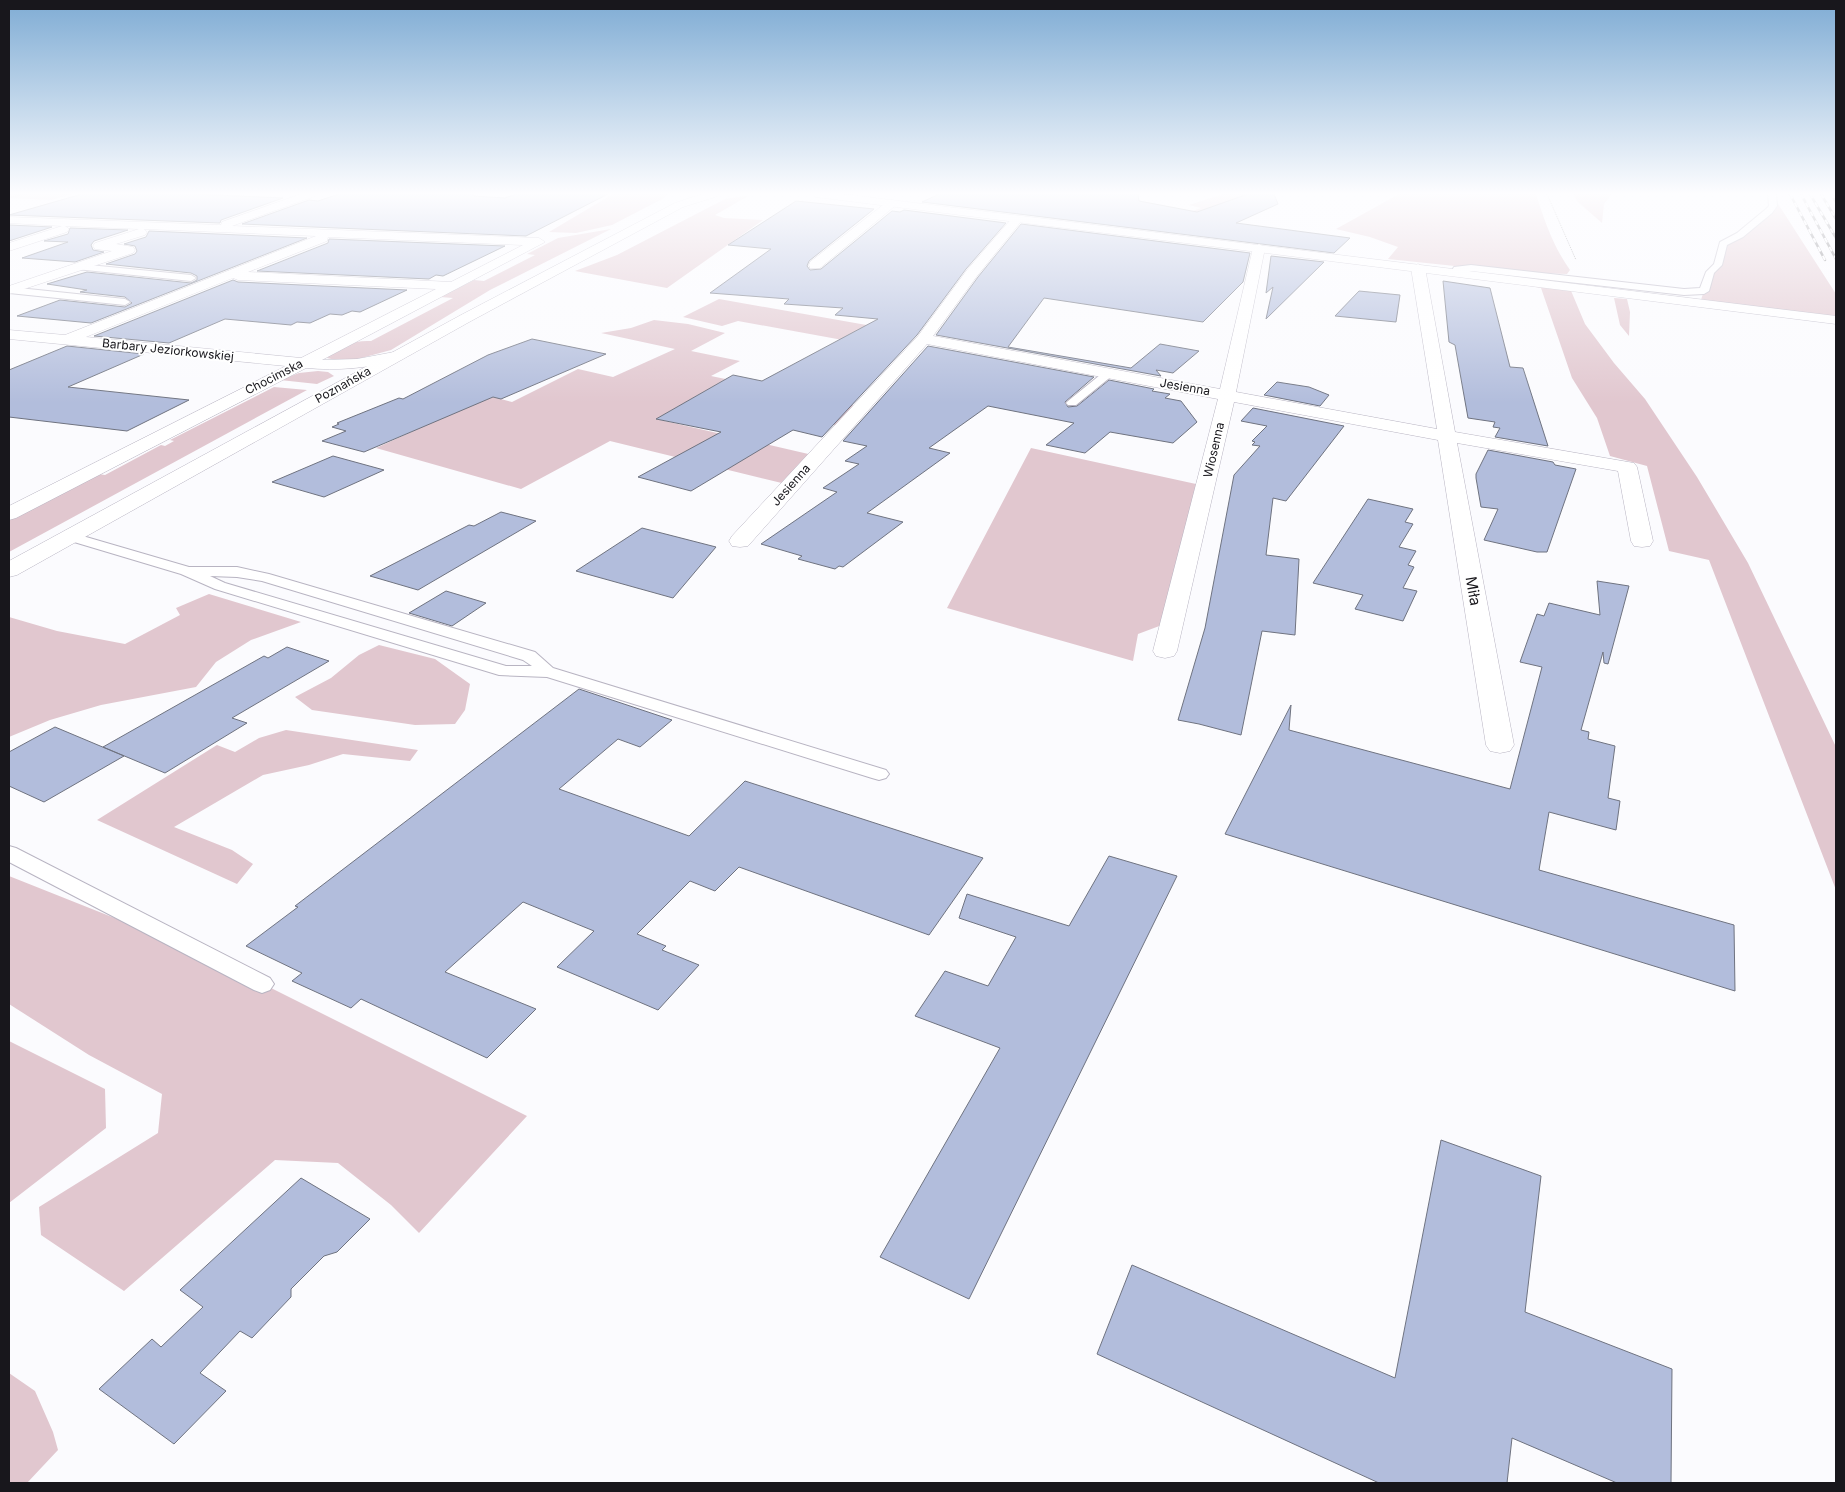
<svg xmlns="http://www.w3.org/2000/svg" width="1845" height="1492" viewBox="0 0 1845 1492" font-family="Inter,sans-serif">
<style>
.green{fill:#e1c7cf}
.building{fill:#b2bddc;stroke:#6f7380}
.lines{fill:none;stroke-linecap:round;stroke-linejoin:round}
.service-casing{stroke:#b8b4c2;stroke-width:2}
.minor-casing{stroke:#b8b4c2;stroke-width:1}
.secondary-casing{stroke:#b8b4c2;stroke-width:1}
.path{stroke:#828286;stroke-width:1;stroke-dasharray:1 1;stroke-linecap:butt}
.service{fill:#fff;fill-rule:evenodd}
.minor{fill:#fff;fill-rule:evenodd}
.secondary{fill:#fff;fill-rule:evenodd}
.rail-casing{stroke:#737277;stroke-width:2.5}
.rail{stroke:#fff;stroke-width:2;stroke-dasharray:5;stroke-linecap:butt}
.labels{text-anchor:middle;stroke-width:4;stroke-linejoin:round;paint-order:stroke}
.far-street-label{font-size:12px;fill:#18171c;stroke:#fff}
.street-label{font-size:15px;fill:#18171c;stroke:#fff}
</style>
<rect width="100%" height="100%" fill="#fbfbfe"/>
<path class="green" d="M 9,194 L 73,194 L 51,200 L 9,198 Z
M 613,194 L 668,194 L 664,198 L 612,225 L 576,233 L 549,232 Z
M 1223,194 L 1251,194 L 1246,195 L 1228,213 L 1187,213 L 1201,208 L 1189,205 Z
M 1399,194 L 1536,194 C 1545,222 1553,246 1570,270 L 1567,274 L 1512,272 L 1388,259 L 1398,247 L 1370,237 L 1336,229 Z
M 1573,194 L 1612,194 L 1604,204 L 1602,223 L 1578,202 Z
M 750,195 L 715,215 L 724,218 L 763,220 L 667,288 L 575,271 L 617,255 L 725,199 Z
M 1773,196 L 1836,294 L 1836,321 L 1700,303 L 1710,272 L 1723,244 L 1769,211 Z
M 611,229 L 490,290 L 391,350 L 354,360 L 340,361 L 327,358 C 340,346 354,340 371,341 L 453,298 L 440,297 L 474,280 L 484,281 L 535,255 L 527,254 L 558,238 Z
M 1512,283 L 1569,286 L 1585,324 L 1614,363 L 1645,399 L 1697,477 L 1748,563 L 1836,747 L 1836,890 L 1709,560 L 1669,551 L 1647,466 L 1610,456 L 1597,418 L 1572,378 L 1541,288 Z
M 1614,298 L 1627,299 L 1630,312 L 1629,336 L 1620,325 Z
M 719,299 L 906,332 L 892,349 L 738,321 L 722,326 L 683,317 Z
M 654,320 L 688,324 L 725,333 L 691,351 L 740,361 L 711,376 L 861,407 L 843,427 L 698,395 L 656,419 L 817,456 L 790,485 L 610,441 L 521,489 L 376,448 L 490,396 L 512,402 L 578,369 L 613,377 L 675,349 L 601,333 L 631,328 Z
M 318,371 L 328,372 L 334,376 L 317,384 L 280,380 L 299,373 Z
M 274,387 L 307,390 L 9,552 L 9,520 L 98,474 L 105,475 L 161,445 L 165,446 L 174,441 L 170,440 Z
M 1031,448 L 1196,484 L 1162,625 L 1138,634 L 1133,661 L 947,608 Z
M 209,594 L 301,622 L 251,640 L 216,662 L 196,687 L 101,705 L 50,720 L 9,737 L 9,617 L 57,631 L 125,644 L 180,615 L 176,608 Z
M 379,645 L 435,659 L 470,684 L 465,710 L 455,724 L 415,725 L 312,710 L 295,697 L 331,678 L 359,655 Z
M 286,730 L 418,750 L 410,761 L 343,754 L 309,765 L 263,775 L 174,827 L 232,850 L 253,864 L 237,884 L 97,820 L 217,745 L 235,752 L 259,738 Z
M 9,876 L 195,950 L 527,1116 L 419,1233 L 391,1205 L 338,1163 L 275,1160 L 124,1291 L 41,1235 L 39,1207 L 158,1133 L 162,1094 L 89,1055 L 9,1004 Z
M 9,1041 L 105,1089 L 106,1128 L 9,1203 Z
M 9,1373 L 35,1391 L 53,1432 L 58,1450 L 27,1483 L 9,1483 Z"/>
<path class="building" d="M 82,194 L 194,194 L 283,198 L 221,220 L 220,223 L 9,215 Z
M 339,194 L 473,194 L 474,196 L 505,198 L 516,194 L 608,194 L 526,236 L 242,224 L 309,200 L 318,201 Z
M 939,194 L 1138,194 L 1139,201 L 1197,212 L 1248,194 L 1274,194 L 1278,204 L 1236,223 L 1350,238 L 1334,253 L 922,202 Z
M 796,201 L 874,209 L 809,261 L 807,266 L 810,270 L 821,269 L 892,211 L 900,212 L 904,210 L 1006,223 L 966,269 L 917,335 L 822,437 L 793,430 L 691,491 L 638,477 L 721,432 L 656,419 L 733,375 L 762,381 L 878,319 L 835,315 L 843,308 L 784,304 L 789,299 L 710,293 L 771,249 L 728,245 Z
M 1021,224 L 1250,253 L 1243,282 L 1203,322 L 1044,298 L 1008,347 L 1131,368 L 1160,344 L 1199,351 L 1173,373 L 1156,370 L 1161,376 L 936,335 L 978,277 Z
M 9,225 L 52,227 L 9,241 Z
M 70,228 L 128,230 L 94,241 L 91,245 L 93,250 L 104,252 L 75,262 L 22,258 L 68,242 L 44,241 L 68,234 Z
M 149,231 L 307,238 L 91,323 L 17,316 L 60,300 L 125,307 L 132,303 L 125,297 L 80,292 L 87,290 L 47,284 L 87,272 L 191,283 L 197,280 L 197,276 L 191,273 L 106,264 L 135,254 L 137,251 L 135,246 L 124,244 L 146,237 Z
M 329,239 L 505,246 L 443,276 L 436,275 L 429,279 L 257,271 L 328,243 Z
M 1271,256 L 1324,262 L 1266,319 L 1273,287 L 1266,293 Z
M 233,280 L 238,282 L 407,290 L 360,312 L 352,311 L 342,315 L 330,314 L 310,323 L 297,322 L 291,325 L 225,319 L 169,343 L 94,336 Z
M 1443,281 L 1490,288 L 1510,367 L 1523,368 L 1548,446 L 1495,437 L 1500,428 L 1493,427 L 1495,422 L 1468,418 L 1455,345 L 1449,342 Z
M 1359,291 L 1400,295 L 1396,322 L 1335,316 Z
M 532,339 L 606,354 L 501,399 L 493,397 L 364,452 L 322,441 L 346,431 L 332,427 L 339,424 L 337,423 L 399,398 L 403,399 L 488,355 Z
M 67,346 L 144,354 L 68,387 L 189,400 L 127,431 L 9,417 L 9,370 Z
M 928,346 L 1094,377 L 1065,402 L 1068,407 L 1077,406 L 1109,380 L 1154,389 L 1152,391 L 1170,394 L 1165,398 L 1181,401 L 1197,422 L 1173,443 L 1110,432 L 1085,453 L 1046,445 L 1074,423 L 988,406 L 929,448 L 950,453 L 867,513 L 903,522 L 843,567 L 839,566 L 835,569 L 798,559 L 802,556 L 761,544 L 837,492 L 823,488 L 859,464 L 845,461 L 867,446 L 843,441 Z
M 1277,382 L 1309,387 L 1329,395 L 1320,406 L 1264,395 Z
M 1253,408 L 1344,426 L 1286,501 L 1273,498 L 1266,555 L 1299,559 L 1295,635 L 1262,631 L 1241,735 L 1199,724 L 1178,720 L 1205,628 L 1234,475 L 1260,446 L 1252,445 L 1255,442 L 1252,441 L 1267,426 L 1241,421 Z
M 1488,450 L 1553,462 L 1555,465 L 1576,469 L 1547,552 L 1537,552 L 1484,540 L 1498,509 L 1481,507 L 1476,478 L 1476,474 Z
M 333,456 L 384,470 L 324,497 L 272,482 Z
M 1368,499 L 1413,509 L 1405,522 L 1413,524 L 1399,547 L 1416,551 L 1408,565 L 1414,567 L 1403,588 L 1417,591 L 1403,621 L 1355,609 L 1363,595 L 1313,583 Z
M 501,512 L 536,521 L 418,590 L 370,576 L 469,525 L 474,526 Z
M 642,528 L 716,547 L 673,598 L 576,571 Z
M 1597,581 L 1629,586 L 1608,664 L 1604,663 L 1603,652 L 1581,730 L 1589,732 L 1588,739 L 1615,746 L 1608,798 L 1620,801 L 1616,830 L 1549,812 L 1539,870 L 1734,925 L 1735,991 L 1225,834 L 1291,705 L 1289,730 L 1510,789 L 1542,667 L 1520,662 L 1537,614 L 1544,616 L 1549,603 L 1600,615 Z
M 446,591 L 486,603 L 452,626 L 409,613 Z
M 287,647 L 329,661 L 232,718 L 247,723 L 165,773 L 103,747 L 264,656 L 268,658 Z
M 579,689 L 672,720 L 640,747 L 618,739 L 559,789 L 689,836 L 745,781 L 983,858 L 929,935 L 739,867 L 715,891 L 690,881 L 637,934 L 666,946 L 662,950 L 699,965 L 658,1010 L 557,967 L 594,931 L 523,902 L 445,972 L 536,1009 L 487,1058 L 361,999 L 351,1008 L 292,981 L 302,973 L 246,946 L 298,907 L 295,906 Z
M 55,727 L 124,756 L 44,802 L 9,786 L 9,752 Z
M 1109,856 L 1177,876 L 969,1299 L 880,1257 L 1000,1048 L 915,1016 L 945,971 L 988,986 L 1016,937 L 959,918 L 967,894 L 1069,926 Z
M 1441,1140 L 1541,1176 L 1525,1312 L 1672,1369 L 1671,1483 L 1617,1483 L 1512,1438 L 1507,1483 L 1379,1483 L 1097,1354 L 1132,1265 L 1395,1378 Z
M 301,1178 L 370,1219 L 337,1252 L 324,1256 L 291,1289 L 291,1297 L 252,1338 L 240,1331 L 200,1373 L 226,1391 L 174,1444 L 99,1389 L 152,1339 L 161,1347 L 203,1307 L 180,1290 Z"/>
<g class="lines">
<g class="service-casing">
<path id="service" d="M 1768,194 L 1776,194 L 1777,206 L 1772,213 L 1743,237 L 1727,245 L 1722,265 L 1714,273 L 1709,291 L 1704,294 L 1684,295 L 1471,271 L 1460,271 L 1455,275 L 1451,272 L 1454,267 L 1471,265 L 1684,289 L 1700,288 L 1706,272 L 1714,264 L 1720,242 L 1737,233 L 1766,209 L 1769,206 Z
M 79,264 L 191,275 L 196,278 L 191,281 L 76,269 L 76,265 Z
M 9,287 L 125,299 L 130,302 L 125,305 L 9,293 Z
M 1109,370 L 1113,371 L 1115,373 L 1113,375 L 1076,405 L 1068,405 L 1066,403 L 1068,401 L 1105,371 Z
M 69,532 L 189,567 L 237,567 L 269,574 L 535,652 L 553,668 L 886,770 L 889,774 L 886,778 L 879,780 L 872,778 L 547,677 L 499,675 L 215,589 L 181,574 L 64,539 L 62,536 L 64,533 ZM 210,576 L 237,577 L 262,581 L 523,660 L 532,666 L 506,666 L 225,583 Z
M 9,846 L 16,848 L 270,978 L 274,984 L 270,990 L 262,993 L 254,990 L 9,862 Z"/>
</g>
<g class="minor-casing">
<path id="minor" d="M 301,194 L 316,194 L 315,196 L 232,226 L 539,238 L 545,242 L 322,360 L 357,359 L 394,352 L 400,354 L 402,357 L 400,360 C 368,368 338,371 306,368 L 16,518 L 9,520 L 9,506 L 286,366 L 9,339 L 9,330 L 65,335 L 316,236 L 144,229 L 147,232 L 145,235 L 116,244 L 133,247 L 135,250 L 133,253 L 9,294 L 9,286 L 112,251 L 95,249 L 93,246 L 95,243 L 139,229 L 65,226 L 69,229 L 67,232 L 9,251 L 9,243 L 62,226 L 9,223 L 9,217 L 221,225 L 222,222 ZM 328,237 L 523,245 L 451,282 L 248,272 L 327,241 ZM 233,278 L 238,280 L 436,289 L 301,358 L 86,337 Z
M 892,200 L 898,203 L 896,205 L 820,268 L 810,268 L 809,265 L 810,262 L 888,201 Z
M 1017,216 L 1023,219 L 977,276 L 933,336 L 1220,389 L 1253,248 L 1259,244 L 1265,248 L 1236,392 L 1437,429 L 1411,268 L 1418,264 L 1425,268 L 1455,432 L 1634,463 L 1637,467 L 1653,541 L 1650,546 L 1642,547 L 1634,546 L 1631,541 L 1618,471 L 1457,443 L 1514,745 L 1510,751 L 1500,753 L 1490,751 L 1486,745 L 1438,440 L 1234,402 L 1177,651 L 1174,656 L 1165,658 L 1156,656 L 1153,651 L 1218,399 L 927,344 L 748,546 L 740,547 L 732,546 L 729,541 L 732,536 L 918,336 L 967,270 L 1013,217 Z"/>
</g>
<g class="secondary-casing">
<path id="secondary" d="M 703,194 L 719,194 L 718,196 L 683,207 L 471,321 L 17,575 L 9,577 L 9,561 L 461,315 L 675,203 Z
M 811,194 L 842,194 L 1836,316 L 1836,324 L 816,197 Z"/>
</g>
<path class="path" d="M 1547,194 L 1576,260
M 11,197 L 25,194"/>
<use href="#service" class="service"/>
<use href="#minor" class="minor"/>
<use href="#secondary" class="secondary"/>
<g class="rail-casing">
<path id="rail" d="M 1790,194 L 1825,260
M 1801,194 L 1836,259
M 1810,194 L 1836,238
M 1821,194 L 1836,219
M 1831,194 L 1836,202"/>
</g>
<use href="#rail" class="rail"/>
</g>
<linearGradient id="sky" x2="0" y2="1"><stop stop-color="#7facd4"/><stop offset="0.48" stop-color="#fdfdff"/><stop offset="1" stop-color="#fdfdff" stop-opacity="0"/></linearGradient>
<rect width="1845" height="403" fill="url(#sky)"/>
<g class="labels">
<g class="far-street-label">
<text transform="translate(168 350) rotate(6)" y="4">Barbary Jeziorkowskiej</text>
<text transform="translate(274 377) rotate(-27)" y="4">Chocimska</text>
<text transform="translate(343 385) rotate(-29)" y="4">Poznańska</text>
<text transform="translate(1185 387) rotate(10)" y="4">Jesienna</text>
<text transform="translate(1214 450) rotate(-77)" y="4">Wiosenna</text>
<text transform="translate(791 485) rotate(-48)" y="4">Jesienna</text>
</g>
<g class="street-label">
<text transform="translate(1473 591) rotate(80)" y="5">Miła</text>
</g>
</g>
<rect width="1845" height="1492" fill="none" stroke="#18171c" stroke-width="20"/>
</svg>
